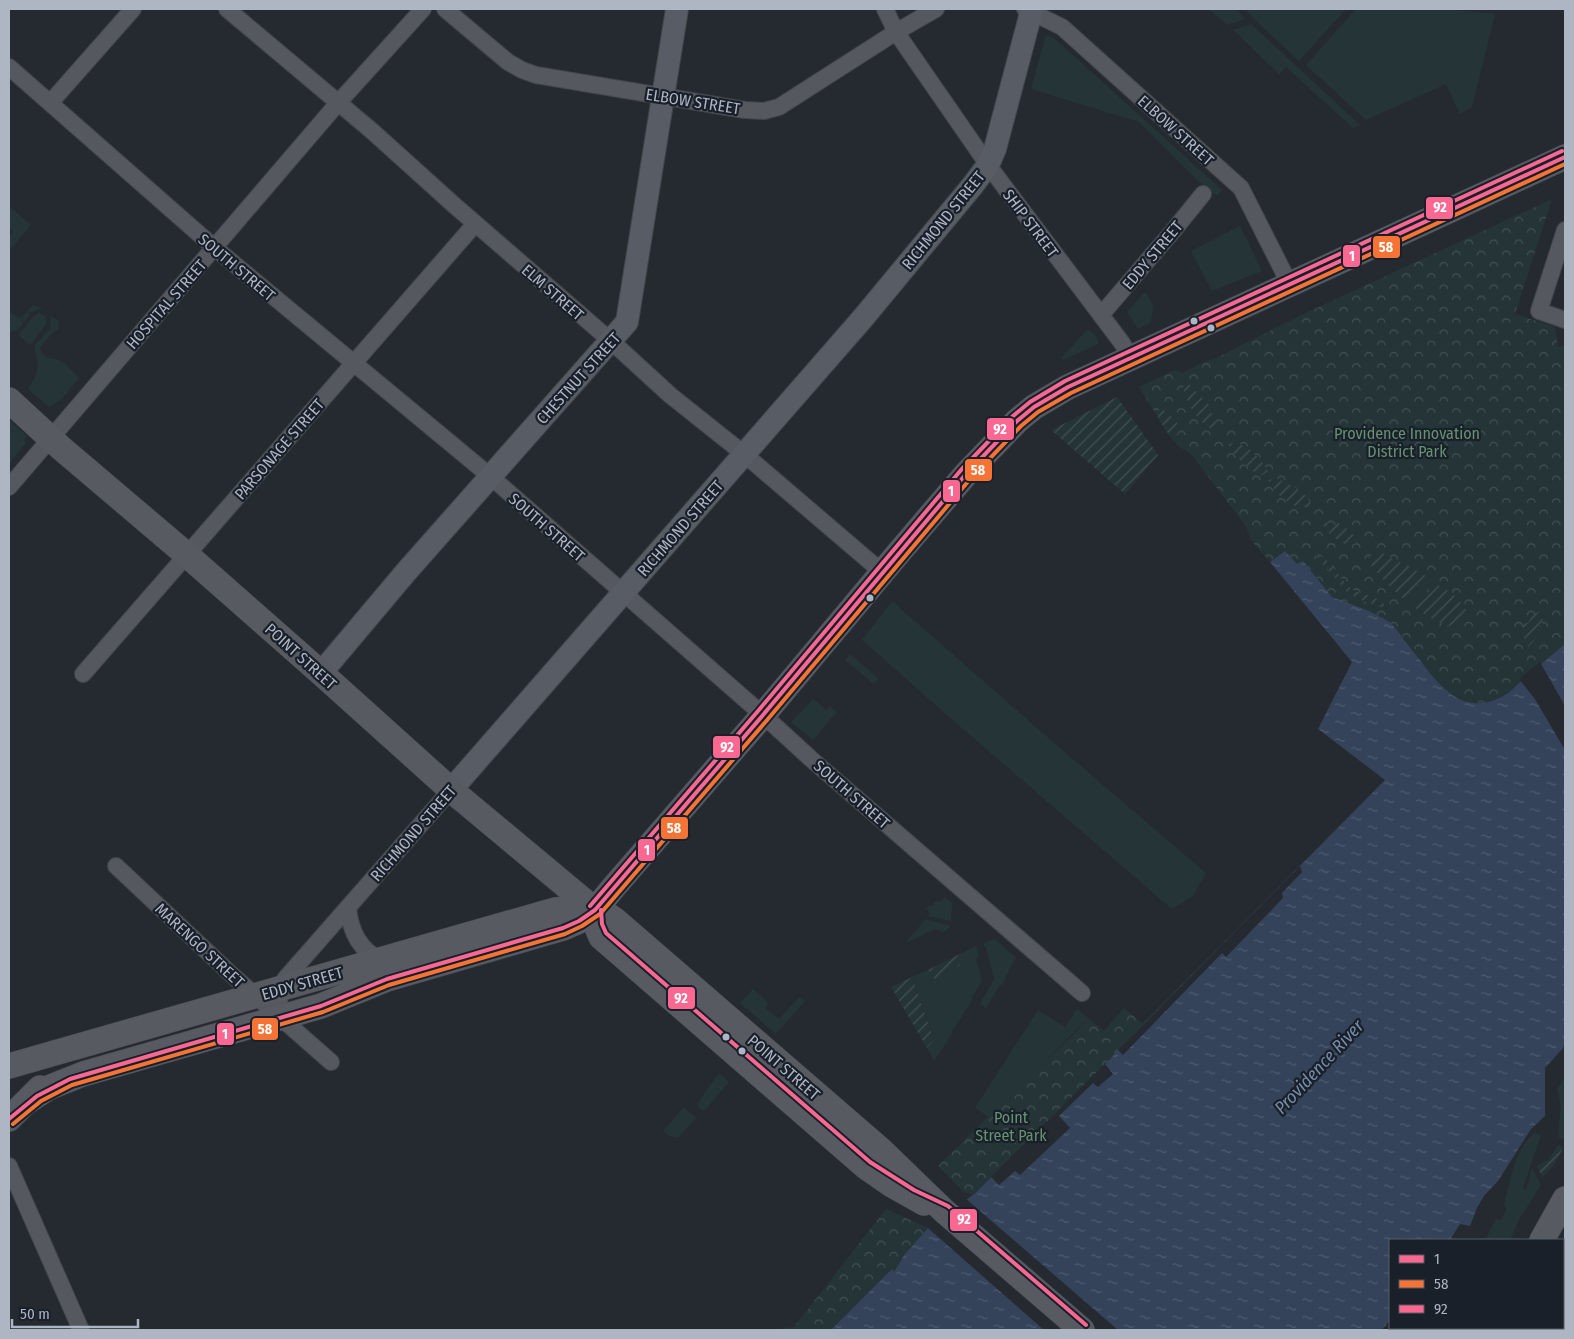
<svg xmlns="http://www.w3.org/2000/svg" width="1574" height="1339" viewBox="0 0 1574 1339" font-family="'Fira Sans Condensed',sans-serif">
<style>
.grass{fill:#253537}
.park{fill:url(#park-crowns)}
.garden{fill:url(#garden-furrows)}
.water{fill:url(#water-ripples)}
.pier{fill:#252a30}
.lines{fill:none;stroke-linecap:round;stroke-linejoin:round}
.street-casing{stroke:#42464b;stroke-width:18}
.secondary-casing{stroke:#42464b;stroke-width:24}
.primary-casing{stroke:#42464d;stroke-width:26}
.street{stroke:#55585f;stroke-width:16}
.secondary{stroke:#585c64;stroke-width:22}
.primary{stroke:#575b61;stroke-width:25}
.bus-1-casing{stroke:#19202a;stroke-width:8}
.bus-2-casing{stroke:#19202a;stroke-width:8}
.bus-3-casing{stroke:#19202a;stroke-width:8}
.bus-1{stroke:#fa6791;stroke-width:4}
.bus-2{stroke:#f57335;stroke-width:4}
.bus-3{stroke:#fa6791;stroke-width:4}
.bus-dot{fill:#aeb5c3;stroke:#19202a;stroke-width:2}
.labels{text-anchor:middle;stroke-width:4.5;stroke-linejoin:round;paint-order:stroke}
.street-label{font-size:16px;fill:#aeb5c3;stroke:#19202a}
.park-label{font-size:16px;fill:#679171;stroke:#19202a}
.water-label{font-size:18px;font-style:italic;fill:#778caa;stroke:#19202a}
.line-badge{stroke:#19202a;stroke-width:2}
.badge-label{font-size:14px;text-anchor:middle;font-weight:bold;fill:#fff}
</style>
<defs>
<pattern id="park-crowns" width="20" height="18" patternUnits="userSpaceOnUse" patternTransform="scale(1.25)"><rect width="20" height="18" fill="#253537"/><path d="M2 6a3 3 0 1 1 6 0M12 15a3 3 0 1 1 6 0" fill="none" stroke="#425052"/></pattern>
<pattern id="garden-furrows" width="10" height="10" patternUnits="userSpaceOnUse" patternTransform="scale(1.25)"><rect width="10" height="10" fill="#253537"/><path d="M-1 1l2-2M0 10L10 0M9 11l2-2" fill="none" stroke="#425052"/></pattern>
<pattern id="water-ripples" width="26" height="14" patternUnits="userSpaceOnUse" patternTransform="scale(1.25)"><rect width="26" height="14" fill="#344359"/><path d="M2 4q2-2 4 0t4 0M15 11q2-2 4 0t4 0" fill="none" stroke="#4f5c6f"/></pattern>
</defs>
<rect width="100%" height="100%" fill="#252a30"/>
<path class="grass" d="M 1212,9 L 1237,9 L 1245,19 L 1227,25 L 1211,11 Z
M 1245,9 L 1346,9 L 1299,61 L 1252,17 Z
M 1356,9 L 1446,9 L 1495,14 L 1472,107 L 1460,114 L 1446,84 L 1366,120 L 1306,65 Z
M 1251,24 L 1360,125 L 1353,128 L 1286,67 L 1279,74 L 1233,30 Z
M 1046,35 L 1054,38 L 1222,190 L 1217,196 L 1198,181 L 1139,122 L 1031,89 Z
M 9,206 L 31,225 L 9,251 L 9,237 L 13,231 L 9,227 Z
M 1240,226 L 1262,271 L 1212,291 L 1191,251 Z
M 1145,292 C 1154,305 1155,308 1150,323 L 1138,329 L 1127,312 Z
M 32,306 L 36,306 L 43,309 L 39,309 L 32,312 L 29,311 L 28,313 L 30,315 L 24,322 L 22,320 L 21,320 L 23,324 L 15,332 L 15,330 L 12,332 L 9,331 L 9,311 L 15,316 L 21,318 Z
M 39,313 L 42,314 L 46,317 L 47,323 L 30,345 L 18,335 L 34,316 Z
M 50,316 C 56,321 61,318 58,329 C 53,331 44,343 40,348 L 41,352 L 47,358 C 63,358 68,367 79,378 L 62,399 L 49,407 L 28,389 C 35,378 39,373 37,359 C 36,355 35,352 35,347 L 34,346 L 40,339 L 43,339 L 42,337 L 48,331 L 51,330 L 50,328 L 51,322 Z
M 1087,330 C 1093,331 1100,339 1098,344 L 1063,360 L 1062,357 Z
M 9,420 L 27,436 L 24,440 L 26,443 L 10,462 L 9,459 Z
M 892,601 L 1069,756 L 1206,873 L 1193,896 L 1172,909 L 964,730 L 862,640 Z
M 850,654 L 879,679 L 874,684 L 845,660 Z
M 813,699 L 826,710 L 830,706 L 837,712 L 813,740 L 791,722 Z
M 945,897 L 952,903 L 951,921 L 928,916 L 930,913 L 926,909 L 930,905 L 932,906 L 937,900 L 940,902 Z
M 926,919 L 950,926 L 950,927 L 944,932 L 935,929 L 908,942 L 907,941 Z
M 995,939 L 1016,958 C 1010,966 1007,976 1002,985 L 1000,985 L 986,1008 L 980,1004 L 994,979 L 986,947 L 984,946 L 984,943 Z
M 976,946 L 979,955 L 976,959 L 982,981 L 971,998 L 973,999 L 952,1031 L 952,1034 L 934,1061 L 927,1048 L 934,1039 L 912,977 L 928,970 L 936,980 L 964,952 Z
M 753,989 L 768,1002 L 766,1008 L 779,1019 L 799,998 L 802,998 L 804,1002 L 776,1034 L 740,1003 Z
M 1077,1009 L 1088,1018 L 989,1117 L 975,1108 L 1038,1010 L 1065,1027 Z
M 719,1073 L 729,1082 L 706,1109 L 703,1110 L 700,1109 L 698,1104 L 705,1092 Z
M 1565,1079 L 1565,1139 L 1558,1137 L 1561,1107 L 1557,1089 Z
M 684,1107 L 696,1118 L 678,1138 L 669,1136 L 663,1131 Z
M 1534,1133 L 1541,1135 L 1523,1188 L 1526,1190 L 1532,1168 L 1541,1185 L 1519,1220 L 1510,1240 L 1485,1240 L 1496,1219 L 1501,1220 L 1507,1209 L 1504,1205 C 1511,1179 1513,1152 1534,1133 Z"/>
<path class="park" d="M 1552,199 L 1515,314 L 1555,327 L 1558,347 L 1565,345 L 1565,644 L 1521,681 L 1516,687 L 1496,700 L 1484,703 L 1472,703 L 1451,695 L 1441,687 L 1394,626 L 1369,611 L 1332,597 L 1303,561 L 1297,565 L 1285,551 L 1270,562 L 1251,540 L 1245,525 L 1191,454 L 1178,446 L 1169,435 L 1139,387 L 1175,370 L 1182,373 L 1211,359 L 1212,360 L 1293,319 Z
M 1124,1008 L 1143,1024 L 1074,1097 L 973,1194 L 964,1192 L 938,1166 L 1043,1063 L 1073,1035 L 1088,1018 L 1104,1031 Z
M 886,1209 L 928,1228 L 905,1254 L 914,1264 L 839,1330 L 782,1330 L 783,1328 L 794,1327 Z"/>
<path class="garden" d="M 1188,383 L 1211,407 L 1209,409 L 1217,422 L 1213,430 C 1197,421 1187,405 1183,387 Z
M 1117,397 L 1158,455 L 1125,494 L 1051,430 Z
M 1159,409 L 1164,410 C 1171,417 1184,425 1177,435 L 1169,435 L 1158,418 Z
M 1237,443 C 1251,448 1260,458 1268,471 L 1261,476 C 1247,468 1236,459 1228,444 Z
M 1278,479 C 1290,484 1311,494 1312,509 L 1301,506 L 1299,508 C 1286,502 1275,493 1268,480 Z
M 1322,521 L 1336,525 L 1337,522 L 1345,527 L 1357,538 L 1357,545 L 1347,543 L 1347,545 C 1336,540 1325,533 1322,521 Z
M 1380,552 L 1426,576 L 1427,582 L 1408,597 L 1402,598 L 1388,585 L 1368,562 L 1368,557 Z
M 1316,554 C 1330,558 1339,577 1349,587 C 1359,596 1379,594 1386,607 L 1384,608 L 1358,599 L 1347,592 L 1317,557 Z
M 1434,585 C 1445,585 1458,599 1465,607 L 1466,612 L 1459,628 C 1448,629 1420,613 1412,605 L 1413,601 L 1418,597 L 1420,598 L 1430,591 L 1428,589 Z
M 1540,611 L 1543,619 L 1542,625 L 1539,626 L 1534,641 L 1528,647 C 1524,639 1521,631 1524,622 L 1528,623 L 1533,615 Z
M 964,952 L 962,955 L 960,965 L 936,981 L 928,970 Z
M 912,977 L 934,1040 L 927,1048 L 891,987 Z
M 1558,1145 L 1563,1147 C 1558,1159 1553,1170 1542,1177 L 1537,1166 L 1548,1160 Z"/>
<path class="water" d="M 1285,551 L 1297,564 L 1303,561 L 1332,597 L 1369,611 L 1388,621 L 1394,626 C 1402,637 1411,649 1420,660 C 1438,684 1458,711 1492,701 C 1504,697 1513,690 1521,681 L 1565,644 L 1565,1040 L 1563,1048 L 1545,1068 L 1545,1116 L 1531,1129 L 1498,1181 L 1484,1196 L 1477,1208 L 1470,1226 L 1460,1224 L 1450,1240 L 1390,1240 L 1390,1320 L 1382,1330 L 831,1330 L 892,1269 L 894,1272 L 905,1254 L 928,1228 L 974,1194 L 1074,1097 L 1143,1024 L 1385,780 L 1318,729 L 1352,662 L 1270,562 Z"/>
<path class="pier" d="M 1540,662 L 1565,706 L 1565,750 L 1535,699 L 1519,679 Z
M 1300,866 L 1302,872 L 1282,893 L 1283,898 L 1226,957 L 1222,953 L 1123,1055 L 1118,1050 Z
M 1105,1064 L 1113,1074 L 1098,1087 L 1093,1083 L 1059,1116 L 1070,1128 L 1020,1175 L 1015,1171 L 999,1185 L 991,1177 Z
M 965,1198 L 1118,1330 L 1044,1330 L 928,1228 L 937,1218 Z"/>
<g class="lines">
<g class="street-casing">
<path id="street" d="M 227,9 L 372,131 L 454,205 L 611,341 L 670,395 L 744,454 L 882,572
M 445,9 L 508,62 L 522,70 L 536,75 L 745,110 L 764,111 L 779,107 L 896,32 L 936,9
M 885,9 L 896,32 L 988,165 L 1122,343 L 1131,359
M 1025,9 L 1062,27 L 1241,188 L 1290,285
M 9,67 L 215,248 L 490,476 L 763,715 L 811,759 L 1082,993
M 50,103 L 133,9
M 1565,230 L 1539,311 L 1565,320
M 1101,315 L 1173,231 L 1203,194
M 9,487 L 338,103 L 423,9
M 83,674 L 475,224
M 116,866 L 232,975 L 331,1062
M 348,907 C 350,930 359,950 381,960
M 280,1018 C 279,1004 278,991 285,979 L 451,790
M 9,1166 L 81,1330
M 1563,1326 L 1565,1326"/>
</g>
<g class="secondary-casing">
<path id="secondary" d="M 321,673 L 406,572 L 627,322 L 677,9
M 451,790 L 863,318 L 973,185 L 988,165 L 995,149 L 1032,9"/>
</g>
<g class="primary-casing">
<path id="primary" d="M 9,400 L 61,448 L 187,555 L 321,673 L 451,790 L 595,910 L 609,916 L 615,920 L 881,1150 L 944,1211 L 1082,1330
M 595,910 L 596,925 L 601,937 L 866,1167 L 892,1185 L 924,1203
M 9,1066 L 555,910 L 577,908 L 595,910
M 28,1101 L 48,1088 L 83,1074 L 321,1006 L 387,979 L 563,928 L 579,921 L 595,910 L 613,888 L 763,715 L 896,556 L 966,474 L 1017,421 L 1034,407 L 1068,387 L 1565,157
M 9,1119 L 40,1088
M 1542,1240 L 1565,1199
M 1509,1330 L 1510,1328"/>
</g>
<use href="#street" class="street"/>
<use href="#secondary" class="secondary"/>
<use href="#primary" class="primary"/>
<g class="bus-1-casing">
<path id="bus-1" d="M 9,1119 L 37,1096 L 70,1079 L 321,1006 L 387,979 L 563,928 L 579,921 L 595,910 L 763,715 L 966,474 L 1017,421 L 1034,407 L 1068,387 L 1565,157"/>
</g>
<g class="bus-2-casing">
<path id="bus-2" d="M 13,1124 L 41,1101 L 72,1085 L 323,1012 L 389,985 L 565,934 L 582,926 L 600,914 L 768,719 L 971,478 L 1021,426 L 1038,412 L 1071,393 L 1565,164"/>
</g>
<g class="bus-3-casing">
<path id="bus-3" d="M 590,906 L 758,711 L 961,470 L 1013,416 L 1030,402 L 1065,381 L 1562,151
M 601,910 L 602,924 L 606,933 L 870,1162 L 914,1190 L 948,1206 L 1086,1325"/>
</g>
<use href="#bus-1" class="bus-1"/>
<use href="#bus-2" class="bus-2"/>
<use href="#bus-3" class="bus-3"/>
</g>
<g class="bus-dot">
<circle cx="1194" cy="321" r="4.5"/>
<circle cx="1211" cy="328" r="4.5"/>
<circle cx="870" cy="598" r="4.5"/>
<circle cx="726" cy="1037" r="4.5"/>
<circle cx="742" cy="1051" r="4.5"/>
</g>
<g class="labels">
<g class="street-label">
<text transform="translate(693 101) rotate(9)" y="6">ELBOW STREET</text>
<text transform="translate(1176 130) rotate(42)" y="6">ELBOW STREET</text>
<text transform="translate(943 220) rotate(-51)" y="6">RICHMOND STREET</text>
<text transform="translate(1031 223) rotate(53)" y="6">SHIP STREET</text>
<text transform="translate(1152 255) rotate(-50)" y="6">EDDY STREET</text>
<text transform="translate(237 267) rotate(40)" y="6">SOUTH STREET</text>
<text transform="translate(553 292) rotate(41)" y="6">ELM STREET</text>
<text transform="translate(166 304) rotate(-49)" y="6">HOSPITAL STREET</text>
<text transform="translate(578 378) rotate(-48)" y="6">CHESTNUT STREET</text>
<text transform="translate(279 449) rotate(-49)" y="6">PARSONAGE STREET</text>
<text transform="translate(547 527) rotate(41)" y="6">SOUTH STREET</text>
<text transform="translate(680 528) rotate(-49)" y="6">RICHMOND STREET</text>
<text transform="translate(301 656) rotate(42)" y="6">POINT STREET</text>
<text transform="translate(852 794) rotate(41)" y="6">SOUTH STREET</text>
<text transform="translate(413 833) rotate(-49)" y="6">RICHMOND STREET</text>
<text transform="translate(200 945) rotate(43)" y="6">MARENGO STREET</text>
<text transform="translate(302 983) rotate(-16)" y="6">EDDY STREET</text>
<text transform="translate(784 1067) rotate(41)" y="6">POINT STREET</text>
</g>
<g class="park-label">
<text x="1407" y="439">Providence Innovation<tspan x="1407" dy="18">District Park</tspan></text>
<text x="1011" y="1123">Point<tspan x="1011" dy="18">Street Park</tspan></text>
</g>
<g class="water-label">
<text transform="translate(1319 1067) rotate(-47)" y="6">Providence River</text>
</g>
</g>
<g class="line-badge">
<rect x="1425" y="196" width="29" height="24" rx="5" fill="#fa6791"/>
<rect x="1372" y="235" width="29" height="24" rx="5" fill="#f57335"/>
<rect x="1342" y="244" width="19" height="24" rx="5" fill="#fa6791"/>
<rect x="986" y="417" width="29" height="24" rx="5" fill="#fa6791"/>
<rect x="964" y="458" width="29" height="24" rx="5" fill="#f57335"/>
<rect x="942" y="479" width="19" height="24" rx="5" fill="#fa6791"/>
<rect x="712" y="735" width="29" height="24" rx="5" fill="#fa6791"/>
<rect x="660" y="816" width="29" height="24" rx="5" fill="#f57335"/>
<rect x="637" y="838" width="19" height="24" rx="5" fill="#fa6791"/>
<rect x="667" y="986" width="29" height="24" rx="5" fill="#fa6791"/>
<rect x="251" y="1017" width="28" height="24" rx="5" fill="#f57335"/>
<rect x="216" y="1022" width="19" height="24" rx="5" fill="#fa6791"/>
<rect x="949" y="1208" width="29" height="24" rx="5" fill="#fa6791"/>
</g>
<g class="badge-label">
<text x="1440" y="212">92</text>
<text x="1386" y="252">58</text>
<text x="1352" y="261">1</text>
<text x="1000" y="434">92</text>
<text x="978" y="475">58</text>
<text x="951" y="496">1</text>
<text x="727" y="752">92</text>
<text x="674" y="833">58</text>
<text x="647" y="855">1</text>
<text x="681" y="1003">92</text>
<text x="265" y="1034">58</text>
<text x="225" y="1039">1</text>
<text x="964" y="1224">92</text>
</g>
<rect width="1574" height="1339" fill="none" stroke="#aeb5c3" stroke-width="20"/>
<rect x="1389" y="1239" width="175" height="90" fill="#19202a" stroke="#555c67"/>
<rect x="1399" y="1255" width="25" height="8" fill="#fa6791" stroke="#555c67"/>
<text x="1434" y="1264" font-size="15" fill="#aeb5c3">1</text>
<rect x="1399" y="1280" width="25" height="8" fill="#f57335" stroke="#555c67"/>
<text x="1434" y="1289" font-size="15" fill="#aeb5c3">58</text>
<rect x="1399" y="1305" width="25" height="8" fill="#fa6791" stroke="#555c67"/>
<text x="1434" y="1314" font-size="15" fill="#aeb5c3">92</text>
<path d="M12 1319v8h126v-8" fill="none" stroke="#aeb5c3" stroke-width="2.5"/>
<text x="20" y="1319" font-size="15" fill="#aeb5c3" stroke="#19202a" stroke-width="4" paint-order="stroke">50 m</text>
</svg>
